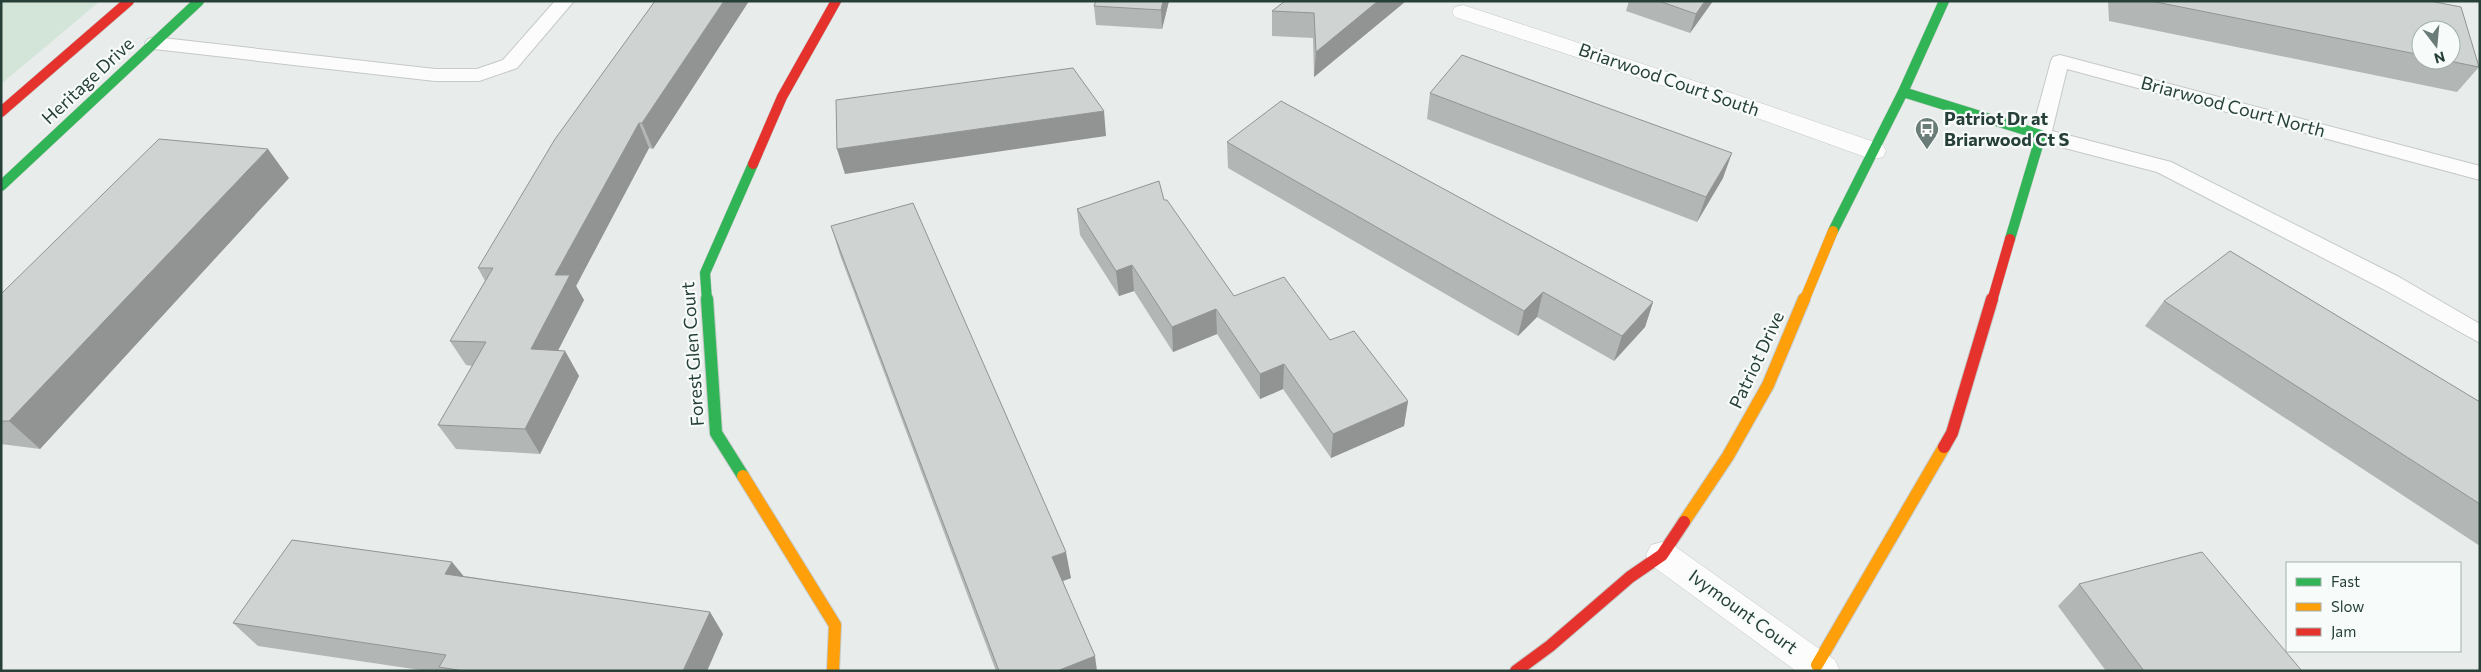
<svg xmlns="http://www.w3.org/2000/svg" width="2481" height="672" viewBox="0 0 2481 672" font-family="Commissioner,sans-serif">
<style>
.green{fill:#d3e4d8}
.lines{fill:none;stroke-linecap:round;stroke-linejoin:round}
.lane-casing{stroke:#c5c9c7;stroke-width:2}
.street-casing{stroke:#c5c9c7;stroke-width:1}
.fast-far1-casing{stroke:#c4c9c7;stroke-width:11}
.fast-casing{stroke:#c4c9c7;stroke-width:14}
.slow-far1-casing{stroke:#c4c9c7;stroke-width:11}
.slow-casing{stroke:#c4c9c7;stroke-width:14}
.jam-far1-casing{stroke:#c4c9c7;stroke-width:11}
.jam-casing{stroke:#c4c9c7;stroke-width:14}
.lane{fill:#fcfcfc;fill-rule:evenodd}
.street{fill:#fcfcfc;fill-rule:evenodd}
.fast-far1{stroke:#30b455;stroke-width:10}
.fast{stroke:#30b455;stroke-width:12}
.slow-far1{stroke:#ff9f0a;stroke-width:10}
.slow{stroke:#ff9f0a;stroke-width:12}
.jam-far1{stroke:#e5322d;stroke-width:10}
.jam{stroke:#e5322d;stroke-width:12}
.wall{fill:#b2b6b5;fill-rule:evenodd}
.shaded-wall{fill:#919493}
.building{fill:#cfd4d2;stroke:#919493}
.labels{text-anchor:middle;stroke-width:4.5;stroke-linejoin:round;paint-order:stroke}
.street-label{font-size:18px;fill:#264039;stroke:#f7fbf9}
.poi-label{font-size:18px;font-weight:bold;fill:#264039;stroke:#f7fbf9;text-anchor:start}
</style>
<rect width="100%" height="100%" fill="#e8ecea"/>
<path class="green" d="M 1,1 L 100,1 L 1,84 Z"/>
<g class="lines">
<g class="lane-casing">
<path id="lane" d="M 555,1 L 574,1 L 517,68 L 479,81 L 435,81 L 154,49 L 148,47 L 145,43 L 148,39 L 154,37 L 435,69 L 477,69 L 503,60 Z
M 2060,55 L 2480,166 L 2480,180 L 2067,69 L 2052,131 L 2171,162 L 2399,277 L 2480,324 L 2480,343 L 2383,289 L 2157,172 L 2034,140 L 2031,135 L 2051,61 L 2053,57 Z"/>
</g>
<g class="street-casing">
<path id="street" d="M 1463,5 L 1737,95 L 1883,145 L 1886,151 L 1883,157 L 1874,159 L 1865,157 L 1721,105 L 1455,17 L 1452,12 L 1455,7 Z
M 1662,542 L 1673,545 L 1835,660 L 1840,671 L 1796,671 L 1651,565 L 1646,555 L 1651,545 Z"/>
</g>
<g class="fast-far1-casing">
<path id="fast-far1" d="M 1903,92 L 2041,135 L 2010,239
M 1,186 L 199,1
M 1833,231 L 1903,92 L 1944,1
M 707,301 L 705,273 L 753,164"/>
</g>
<g class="fast-casing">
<path id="fast" d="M 707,299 L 716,433 L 743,476"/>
</g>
<g class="slow-far1-casing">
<path id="slow-far1" d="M 1804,301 L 1833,231"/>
</g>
<g class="slow-casing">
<path id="slow" d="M 743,476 L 835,625 L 833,671
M 1684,522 L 1728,456 L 1768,385 L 1804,299
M 1817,665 L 1944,447"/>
</g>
<g class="jam-far1-casing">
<path id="jam-far1" d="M 1,112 L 129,1
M 753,164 L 782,97 L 836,1
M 1992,301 L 2010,239"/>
</g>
<g class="jam-casing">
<path id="jam" d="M 1944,447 L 1952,433 L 1992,299
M 1516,671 L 1550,646 L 1630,577 L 1662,555 L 1684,522"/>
</g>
<use href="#lane" class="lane"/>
<use href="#street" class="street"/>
<use href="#fast-far1" class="fast-far1"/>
<use href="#fast" class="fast"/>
<use href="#slow-far1" class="slow-far1"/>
<use href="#slow" class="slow"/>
<use href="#jam-far1" class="jam-far1"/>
<use href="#jam" class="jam"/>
</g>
<path class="wall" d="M 655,1 L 749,1 L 653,149 L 649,148 L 576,286 L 584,300 L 558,350 L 565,351 L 579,376 L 540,454 L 456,449 L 438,425 L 472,366 L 466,365 L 450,341 L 485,281 L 478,268 Z
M 1169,1 L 1162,29 L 1096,25 L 1094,6 Z
M 1406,1 L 1314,77 L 1313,38 L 1272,36 L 1272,11 Z
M 1629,1 L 1713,1 L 1690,33 L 1626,11 Z
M 2108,1 L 2430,1 L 2479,67 L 2457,92 L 2109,21 ZM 2421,30 L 2451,60 L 2421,60 Z
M 1430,93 L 1723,178 L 1697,222 L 1427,119 Z
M 1227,142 L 1653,302 L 1645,327 L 1614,361 L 1537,317 L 1518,336 L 1228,168 Z
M 289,178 L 40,449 L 1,444 L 1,294 Z
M 1164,200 L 1234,296 L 1330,340 L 1408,401 L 1404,426 L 1331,458 L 1283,389 L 1260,399 L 1217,334 L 1173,352 L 1134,291 L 1119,296 L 1080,235 L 1077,209 Z
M 831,226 L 1071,578 L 1063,581 L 1097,671 L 996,671 L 840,255 Z
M 2164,301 L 2480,402 L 2480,546 L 2145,326 Z
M 464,576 L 710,612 L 723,634 L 707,671 L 427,671 L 258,646 L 233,623 Z
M 2079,584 L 2302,671 L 2106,671 L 2058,606 Z"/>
<path class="shaded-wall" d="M 724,1 L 749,1 L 653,149 L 642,123 Z
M 1163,1 L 1169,1 L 1162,29 L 1161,10 Z
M 1378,1 L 1406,1 L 1314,77 L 1316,52 Z
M 1705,1 L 1713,1 L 1690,33 L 1696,14 Z
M 1104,111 L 1106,136 L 845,174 L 837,149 Z
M 639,123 L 649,148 L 576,286 L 584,300 L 546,374 L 531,349 L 555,275 Z
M 268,149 L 289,178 L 40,449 L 9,421 Z
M 1732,153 L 1723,178 L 1697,222 L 1706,197 Z
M 1132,265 L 1134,291 L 1119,296 L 1116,271 Z
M 1543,292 L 1537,317 L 1518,336 L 1524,311 Z
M 1653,302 L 1645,327 L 1614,361 L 1622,336 Z
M 1216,309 L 1217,334 L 1173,352 L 1172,327 Z
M 565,351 L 579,376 L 540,454 L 525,429 Z
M 1284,364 L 1283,389 L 1260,399 L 1260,374 Z
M 1408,401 L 1404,426 L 1331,458 L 1333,434 Z
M 1066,552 L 1071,578 L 1057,583 L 1052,557 Z
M 452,562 L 471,585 L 445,574 Z
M 710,612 L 723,634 L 707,671 L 683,671 Z
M 1095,656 L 1097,671 L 1057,671 Z"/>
<path class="building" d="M 655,1 L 724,1 L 642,123 L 639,123 L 555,275 L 570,275 L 531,349 L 565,351 L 525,429 L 438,425 L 486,342 L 450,341 L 493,268 L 478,268 L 555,139 Z
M 1096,1 L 1163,1 L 1161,10 L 1094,6 Z
M 1285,1 L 1378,1 L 1316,52 L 1314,13 L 1272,11 Z
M 1659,1 L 1705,1 L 1696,14 Z
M 2151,1 L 2430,1 L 2461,7 L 2479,67 L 2444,60 L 2451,60 L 2451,30 L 2421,30 L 2421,55 Z
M 1462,55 L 1732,153 L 1706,197 L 1430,93 Z
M 1073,68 L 1104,111 L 837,149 L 836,100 Z
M 1281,101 L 1653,302 L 1622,336 L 1543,292 L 1524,311 L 1227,142 Z
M 159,139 L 268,149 L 9,421 L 1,421 L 1,294 Z
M 1159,181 L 1164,200 L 1167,200 L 1234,296 L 1284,277 L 1330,340 L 1354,331 L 1408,401 L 1333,434 L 1284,364 L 1260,374 L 1216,309 L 1172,327 L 1132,265 L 1116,271 L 1077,209 Z
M 913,203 L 1066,552 L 1052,557 L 1095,656 L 1057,671 L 999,671 L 831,226 Z
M 2230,251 L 2480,402 L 2480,504 L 2164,301 Z
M 292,540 L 452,562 L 445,574 L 710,612 L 683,671 L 464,671 L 439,667 L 446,655 L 233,623 Z
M 2202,552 L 2302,671 L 2144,671 L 2079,584 Z"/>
<defs>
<g id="bus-pin" transform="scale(1.25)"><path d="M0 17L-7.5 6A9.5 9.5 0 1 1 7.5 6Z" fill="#6a7c77" stroke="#f7fbf9"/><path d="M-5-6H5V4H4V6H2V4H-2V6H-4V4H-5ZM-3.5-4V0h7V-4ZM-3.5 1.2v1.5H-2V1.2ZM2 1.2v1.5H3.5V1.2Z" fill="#fff"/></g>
</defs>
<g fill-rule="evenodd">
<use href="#bus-pin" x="1927" y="129"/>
</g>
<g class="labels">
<g class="street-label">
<text transform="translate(1669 80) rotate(19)" y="6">Briarwood Court South</text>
<text transform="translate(88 81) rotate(-43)" y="6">Heritage Drive</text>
<text transform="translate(2233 107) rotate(15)" y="6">Briarwood Court North</text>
<text transform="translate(693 354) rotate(-94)" y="6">Forest Glen Court</text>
<text transform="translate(1757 360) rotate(-65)" y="6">Patriot Drive</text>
<text transform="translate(1743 612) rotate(36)" y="6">Ivymount Court</text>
</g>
<g class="poi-label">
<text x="1944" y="125">Patriot Dr at<tspan x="1944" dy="21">Briarwood Ct S</tspan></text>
</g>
</g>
<rect width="2481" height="672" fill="none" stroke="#264039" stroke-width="5"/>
<rect x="2286" y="562" width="175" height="90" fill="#f7fbf9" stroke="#a3b0ac"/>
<rect x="2296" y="578" width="25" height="8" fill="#30b455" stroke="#a3b0ac"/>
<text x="2331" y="587" font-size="15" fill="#264039">Fast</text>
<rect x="2296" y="603" width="25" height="8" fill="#ff9f0a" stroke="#a3b0ac"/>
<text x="2331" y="612" font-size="15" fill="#264039">Slow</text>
<rect x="2296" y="628" width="25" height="8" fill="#e5322d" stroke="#a3b0ac"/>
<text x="2331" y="637" font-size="15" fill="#264039">Jam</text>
<g transform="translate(2436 45) rotate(164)"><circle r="24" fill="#f7fbf9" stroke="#a3b0ac"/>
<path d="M0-4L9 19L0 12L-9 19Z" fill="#6a7c77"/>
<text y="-8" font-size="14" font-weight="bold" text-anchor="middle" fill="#264039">N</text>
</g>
</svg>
